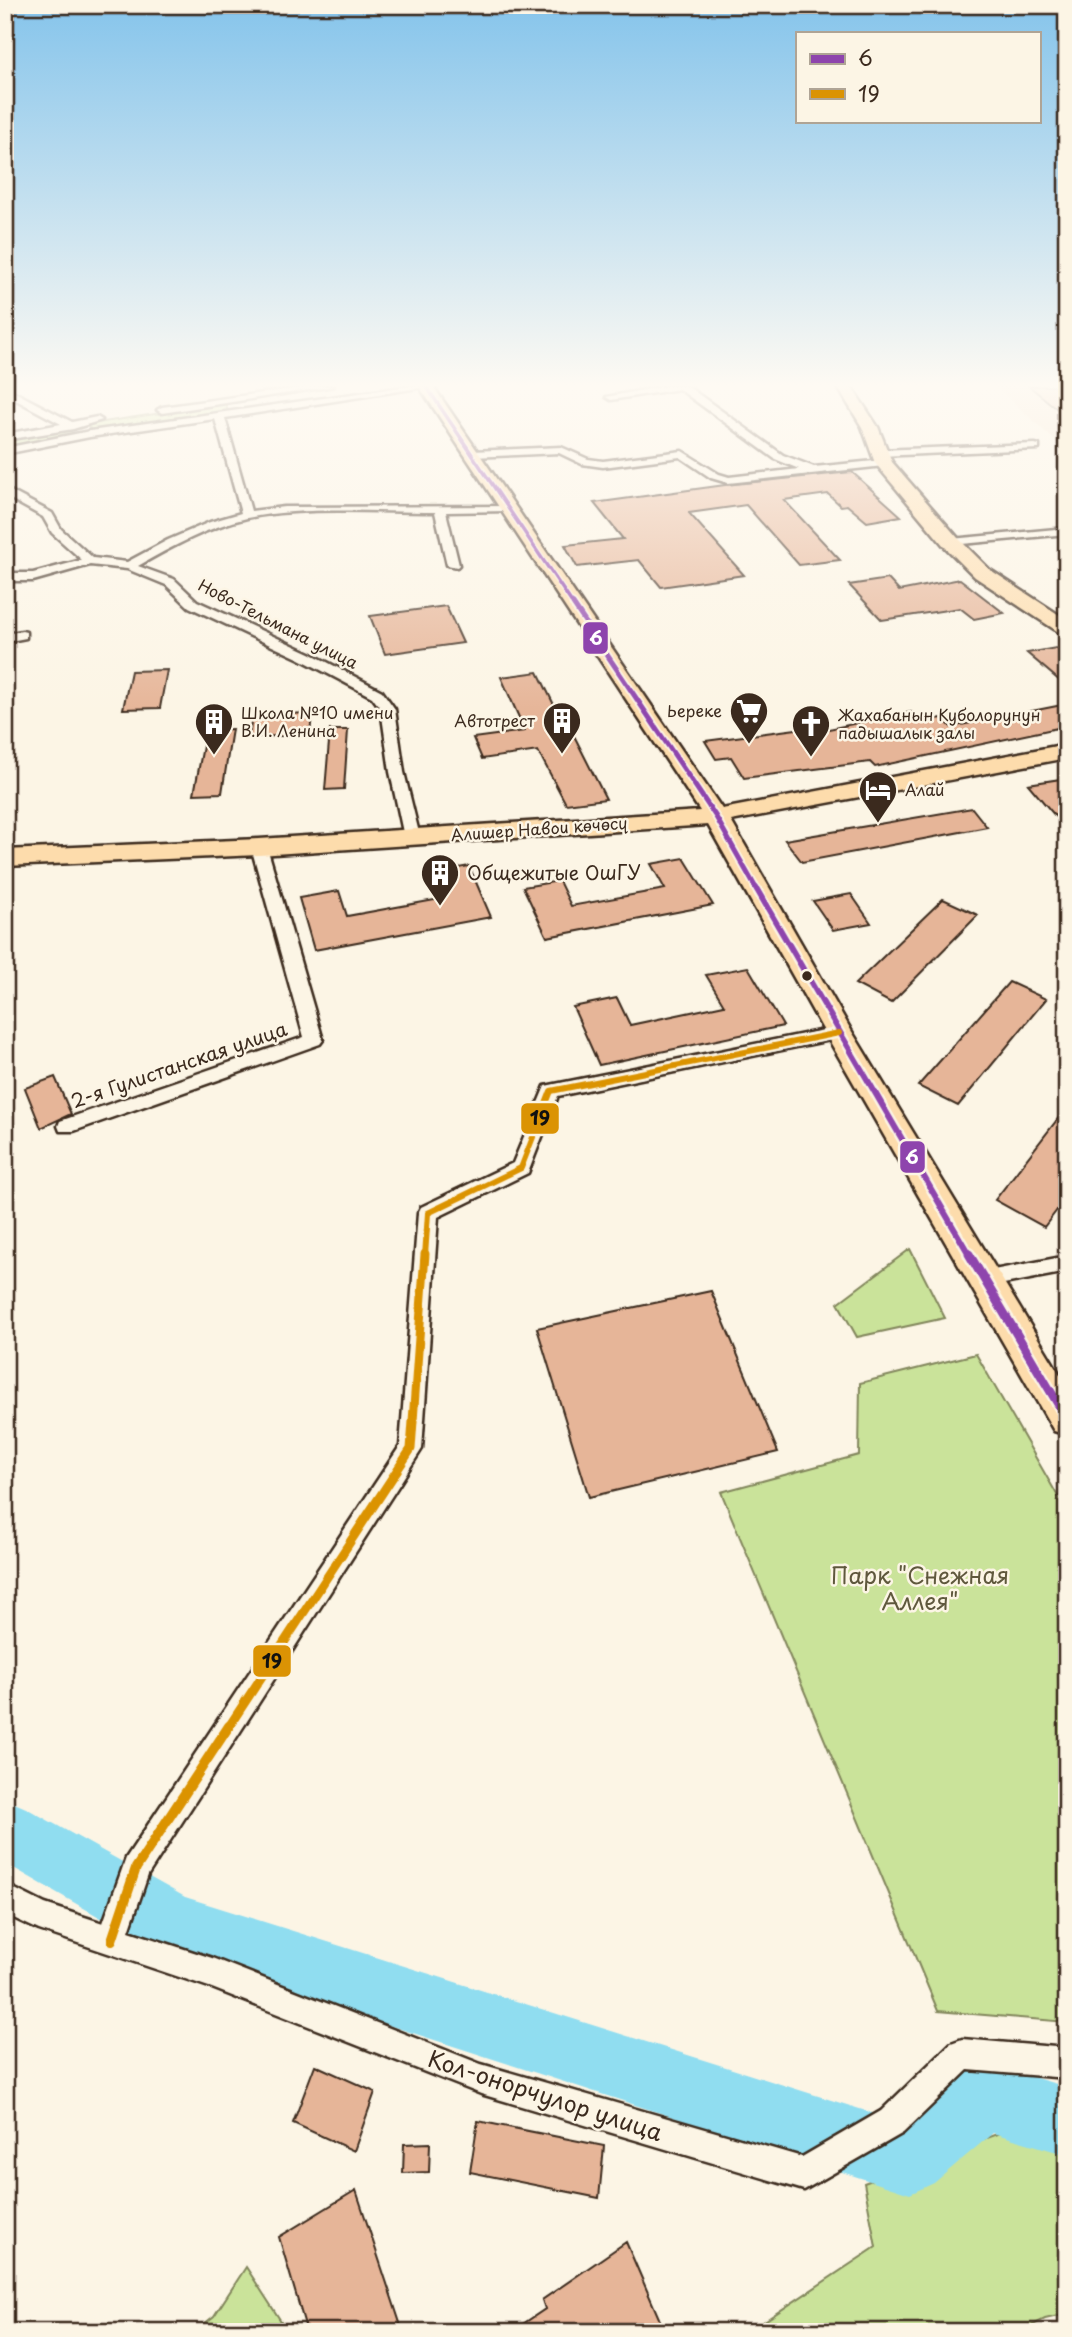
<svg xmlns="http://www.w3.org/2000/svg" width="1072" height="2337" font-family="'Playpen Sans',sans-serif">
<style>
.built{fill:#f5e2ce}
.green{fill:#cae39a;stroke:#82865c;stroke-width:2}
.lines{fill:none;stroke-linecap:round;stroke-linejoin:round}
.river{fill:#90ddf0;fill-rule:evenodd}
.building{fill:#e6b598;stroke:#3b2a1e;stroke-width:2}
.minor-casing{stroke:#3b2a1e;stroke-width:5}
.primary-casing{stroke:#3b2a1e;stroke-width:5}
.minor{fill:#fcf5e5;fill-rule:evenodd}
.primary{fill:#fddcac;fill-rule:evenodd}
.bus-1-far3-casing{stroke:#fcf5e5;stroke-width:6}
.bus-1-far2-casing{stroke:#fcf5e5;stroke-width:9}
.bus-1-far1-casing{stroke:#fcf5e5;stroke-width:11}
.bus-1-casing{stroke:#fcf5e5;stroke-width:14}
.bus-2-far2-casing{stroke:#fcf5e5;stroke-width:11}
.bus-2-far1-casing{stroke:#fcf5e5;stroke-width:14}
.bus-2-casing{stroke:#fcf5e5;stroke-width:16}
.bus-1-far3{stroke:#8e44ad;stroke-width:3.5}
.bus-1-far2{stroke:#8e44ad;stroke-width:5}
.bus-1-far1{stroke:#8e44ad;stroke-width:6}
.bus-1{stroke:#8e44ad;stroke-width:9}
.bus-2-far2{stroke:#db9304;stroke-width:6}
.bus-2-far1{stroke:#db9304;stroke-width:9}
.bus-2{stroke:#db9304;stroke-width:10}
.bus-dot{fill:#3b2a1e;stroke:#fcf5e5;stroke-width:2.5}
.labels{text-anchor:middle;stroke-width:5;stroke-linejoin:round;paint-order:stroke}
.far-street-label{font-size:16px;fill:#3b2a1e;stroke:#fcf5e5}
.far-poi-label{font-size:16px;fill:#3b2a1e;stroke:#fcf5e5;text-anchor:start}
.poi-label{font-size:19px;fill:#3b2a1e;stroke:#fcf5e5;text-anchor:start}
.street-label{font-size:19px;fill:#3b2a1e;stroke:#fcf5e5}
.near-park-label{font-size:23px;fill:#5f583d;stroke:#fcf5e5}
.near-street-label{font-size:23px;fill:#3b2a1e;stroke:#fcf5e5}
.line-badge{stroke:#fcf5e5;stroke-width:2.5}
.badge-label{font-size:19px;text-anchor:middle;font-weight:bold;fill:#fff}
.pale-badge-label{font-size:19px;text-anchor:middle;font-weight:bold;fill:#111}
</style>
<rect width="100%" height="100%" fill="#fcf5e5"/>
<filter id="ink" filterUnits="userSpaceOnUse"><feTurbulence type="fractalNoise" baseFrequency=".0143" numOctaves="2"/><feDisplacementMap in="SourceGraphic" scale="14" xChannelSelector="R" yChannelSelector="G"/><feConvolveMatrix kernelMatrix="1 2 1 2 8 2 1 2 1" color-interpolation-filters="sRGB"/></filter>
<g filter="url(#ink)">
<path class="built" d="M996 386H1067V452Z"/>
<path class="green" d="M225 403 229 412 96 432 84 425Z
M67 427 74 435 5 449V439Z
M910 1249 945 1318 857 1337 838 1303Z
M976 1354 1067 1512V2022L938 2011 721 1492 859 1455 860 1383Z
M1005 2131 1067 2148V2314L1045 2319 1019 2332H748L876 2247 864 2183Z
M246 2267 288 2332H194L214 2316Z"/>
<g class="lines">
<path class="river" d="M5 1799 26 1808 185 1897 901 2122 960 2073 984 2063 1067 2087V2155L993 2133 934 2183 910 2194 172 1955 150 1946 5 1863Z"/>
</g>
<path class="building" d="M1029 386H1067V417Z
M852 472 901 516 867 522 847 505 841 506 828 494 784 500 840 560 799 565 746 505 689 513 744 575 661 587 639 560 577 567 565 545 623 539 594 503 725 485Z
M888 579 899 591 960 579 1004 613 974 619 960 608 882 620 849 585Z
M446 606 463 643 385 654 370 616Z
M1056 648 1067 656V687L1027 653Z
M167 670 160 708 123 709 131 671Z
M538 672 557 711 561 710 606 799 566 804 538 751 482 759 473 738 525 731 501 677Z
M1067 704V726L875 767 870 762 744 778 731 757 716 759 705 741 804 728 827 726 829 729 911 712 921 722 942 718 951 727Z
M312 713 310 735 249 737 252 715Z
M232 729 222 793 194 794 206 730Z
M330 730H348L344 789 325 790Z
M1067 778V830L1028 784Z
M972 808 987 827 802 862 785 840Z
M684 858 713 905 547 937 523 887 559 881 571 906 665 889 651 864Z
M469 866 491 917 314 950 299 898 339 891 347 916 440 899 430 873Z
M851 894 871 923 833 930 813 901Z
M943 899 978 915 891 1003 855 984Z
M748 967 783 1026 599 1065 573 1007 617 998 630 1025 724 1005 706 975Z
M1009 982 1046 999 958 1106 918 1086Z
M55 1077 71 1114 41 1128 25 1088Z
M1067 1107V1197L1044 1227 995 1200Z
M711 1291 778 1452 589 1497 537 1328Z
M315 2065 375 2092 354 2151 293 2123Z
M478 2121 604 2146 599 2198 470 2172Z
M430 2143 429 2172 403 2173 404 2144Z
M356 2190 403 2332H307L279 2237Z
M626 2242 665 2332H511L545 2309 542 2300Z"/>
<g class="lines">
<g class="minor-casing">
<path id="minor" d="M312 386H334L162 413 157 410 162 407Z
M409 386H431L225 418 251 511 284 507 514 506 515 508 510 511 446 512 459 565 457 567 447 565 435 512C377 512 304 506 247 518 208 527 173 546 138 566L174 579 197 601 310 653 382 691 395 709 404 772 420 837 412 842 404 837 390 772 381 709 372 697 300 659 189 607 166 585 127 569 90 565 33 581H5V573H33L82 560 52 533 43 517 5 496V488L52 513 61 529 93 558 127 562 168 540 210 522 241 513 215 419 90 437 5 454V448L90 431Z
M665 386H687L783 455 814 467 884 460 889 463 884 466 728 483 711 478 680 457 603 467 582 464 559 453 472 457 467 454 472 451 561 447 588 459 603 461 682 451 719 474 729 477 799 469 775 459 679 389 611 400 606 397Z
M5 387 72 422 97 417 102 420 73 429 5 440V434L61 424 5 394Z
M1035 444 1039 445V449L879 456 874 453 879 450Z
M1067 528V534L951 545 945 542 951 539Z
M22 631 26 632V638L5 642V634Z
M259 842 267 847 323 1040 320 1044 74 1131H60L58 1126 60 1121 304 1037 251 847Z
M839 1027 845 1029 848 1033 845 1037 558 1096 528 1173 438 1217 422 1449 148 1875 129 1931 212 1958 481 2064 802 2157 881 2111 951 2043 962 2039 1067 2048V2078L968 2070 903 2133 804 2190 481 2094 212 1988 39 1930 5 1914V1884L45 1904 103 1923 126 1858 400 1446 418 1213 421 1207 513 1163 545 1086Z
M1067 1256V1272L983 1288 976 1286 973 1280 976 1274 983 1272Z"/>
</g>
<g class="primary-casing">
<path id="primary" d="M419 386H433L722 809 1067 744V758L731 821 851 1030 1067 1386V1435L1054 1431 825 1033 708 825 259 855 5 866V850L259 839 700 811Z
M837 386H851L878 427 892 462 958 538 989 569 1067 620V635L1060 633 975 577 944 546 875 463 862 427Z"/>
</g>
<use href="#minor" class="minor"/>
<use href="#primary" class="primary"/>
<g class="bus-1-far3-casing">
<path id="bus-1-far3" d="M426 386 574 606"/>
</g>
<g class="bus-1-far2-casing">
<path id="bus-1-far2" d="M573 604 716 817 757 890"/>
</g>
<g class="bus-1-far1-casing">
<path id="bus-1-far1" d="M756 888 970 1256"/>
</g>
<g class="bus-1-casing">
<path id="bus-1" d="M969 1254 1067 1419"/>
</g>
<g class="bus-2-far2-casing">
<path id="bus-2-far2" d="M425 1256 428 1213 521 1168 551 1091 839 1033"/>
</g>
<g class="bus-2-far1-casing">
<path id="bus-2-far1" d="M228 1728 411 1449 425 1254"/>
</g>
<g class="bus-2-casing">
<path id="bus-2" d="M112 1940 136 1868 229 1726"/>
</g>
<use href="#bus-1-far3" class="bus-1-far3"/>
<use href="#bus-1-far2" class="bus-1-far2"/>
<use href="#bus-1-far1" class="bus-1-far1"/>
<use href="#bus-1" class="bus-1"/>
<use href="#bus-2-far2" class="bus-2-far2"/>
<use href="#bus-2-far1" class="bus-2-far1"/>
<use href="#bus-2" class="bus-2"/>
</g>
</g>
<linearGradient id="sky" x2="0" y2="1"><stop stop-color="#85c4eb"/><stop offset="0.54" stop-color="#fefaf3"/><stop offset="1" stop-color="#fefaf3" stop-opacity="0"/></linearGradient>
<rect width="1072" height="713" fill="url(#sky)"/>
<defs>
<g id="supermarket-pin" transform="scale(2.0125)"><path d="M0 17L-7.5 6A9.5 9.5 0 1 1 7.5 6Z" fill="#3b2a1e" stroke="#fcf5e5"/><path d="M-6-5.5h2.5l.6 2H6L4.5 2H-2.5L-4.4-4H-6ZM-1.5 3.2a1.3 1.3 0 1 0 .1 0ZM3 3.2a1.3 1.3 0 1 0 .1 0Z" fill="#fff"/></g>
<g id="building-pin" transform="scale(2.0125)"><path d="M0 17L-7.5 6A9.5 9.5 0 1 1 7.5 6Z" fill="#3b2a1e" stroke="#fcf5e5"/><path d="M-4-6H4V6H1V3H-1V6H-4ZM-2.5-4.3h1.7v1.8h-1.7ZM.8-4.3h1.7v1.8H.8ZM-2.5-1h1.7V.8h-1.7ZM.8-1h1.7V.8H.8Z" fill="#fff"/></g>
<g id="church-pin" transform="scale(2.0125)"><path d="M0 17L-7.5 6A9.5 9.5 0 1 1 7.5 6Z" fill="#3b2a1e" stroke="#fcf5e5"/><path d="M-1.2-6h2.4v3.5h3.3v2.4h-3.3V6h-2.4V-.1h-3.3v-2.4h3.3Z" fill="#fff"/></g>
<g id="hotel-pin" transform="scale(2.0125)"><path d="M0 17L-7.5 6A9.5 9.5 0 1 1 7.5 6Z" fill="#3b2a1e" stroke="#fcf5e5"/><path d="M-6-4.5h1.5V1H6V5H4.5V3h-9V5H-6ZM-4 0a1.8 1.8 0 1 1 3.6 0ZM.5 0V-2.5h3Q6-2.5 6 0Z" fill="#fff"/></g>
</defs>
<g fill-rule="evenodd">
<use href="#supermarket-pin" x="749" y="711"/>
<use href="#building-pin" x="562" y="721"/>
<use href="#building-pin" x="214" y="722"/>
<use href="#church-pin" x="811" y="724"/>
<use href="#hotel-pin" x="878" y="790"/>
<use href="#building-pin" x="440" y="873"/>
</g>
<circle class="bus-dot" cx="807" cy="976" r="6"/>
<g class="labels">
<g class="far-street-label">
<text transform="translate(278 624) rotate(27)" y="6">Ново-Тельмана улица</text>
<text transform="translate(539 829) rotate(-4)" y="6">Алишер Навои көчөсү</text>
</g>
<g class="far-poi-label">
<text x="722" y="717" text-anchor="end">Ьереке</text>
<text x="241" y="719">Школа №10 имени<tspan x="241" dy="18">В.И. Ленина</tspan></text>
<text x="838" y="721">Жахабанын Куболорунун<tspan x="838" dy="18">падышалык залы</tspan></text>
<text x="535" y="727" text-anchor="end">Автотрест</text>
<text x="905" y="796">Алай</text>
</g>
<g class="poi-label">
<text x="467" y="880">Общежитые ОшГУ</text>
</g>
<g class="street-label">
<text transform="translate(179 1065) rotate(-19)" y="7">2-я Гулистанская улица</text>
</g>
<g class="near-park-label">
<text x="920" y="1584">Парк "Снежная<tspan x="920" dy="26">Аллея"</tspan></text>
</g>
<g class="near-street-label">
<text transform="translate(545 2096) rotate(18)" y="8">Кол-онорчулор улица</text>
</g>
</g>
<g class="line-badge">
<rect x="582" y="621" width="27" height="34" rx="7" fill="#8e44ad"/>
<rect x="520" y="1102" width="40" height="33" rx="7" fill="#db9304"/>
<rect x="899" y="1140" width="27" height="34" rx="7" fill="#8e44ad"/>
<rect x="252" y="1644" width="40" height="34" rx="7" fill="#db9304"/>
</g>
<g class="badge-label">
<text x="596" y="645">6</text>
<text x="912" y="1164">6</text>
</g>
<g class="pale-badge-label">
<text x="540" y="1125">19</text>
<text x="272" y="1668">19</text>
</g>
<rect width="1072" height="2337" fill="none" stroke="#fcf5e5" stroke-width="28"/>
<rect x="14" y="14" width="1044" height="2309" fill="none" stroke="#3b2a1e" stroke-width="2.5" filter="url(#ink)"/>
<rect x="796" y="32" width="245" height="91" fill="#fcf5e5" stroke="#afa495" stroke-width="2"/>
<rect x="810" y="54" width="35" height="10" fill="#8e44ad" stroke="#afa495" stroke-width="2"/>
<text x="858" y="66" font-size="21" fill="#3b2a1e">6</text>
<rect x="810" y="89" width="35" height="10" fill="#db9304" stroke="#afa495" stroke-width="2"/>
<text x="858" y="102" font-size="21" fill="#3b2a1e">19</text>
</svg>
